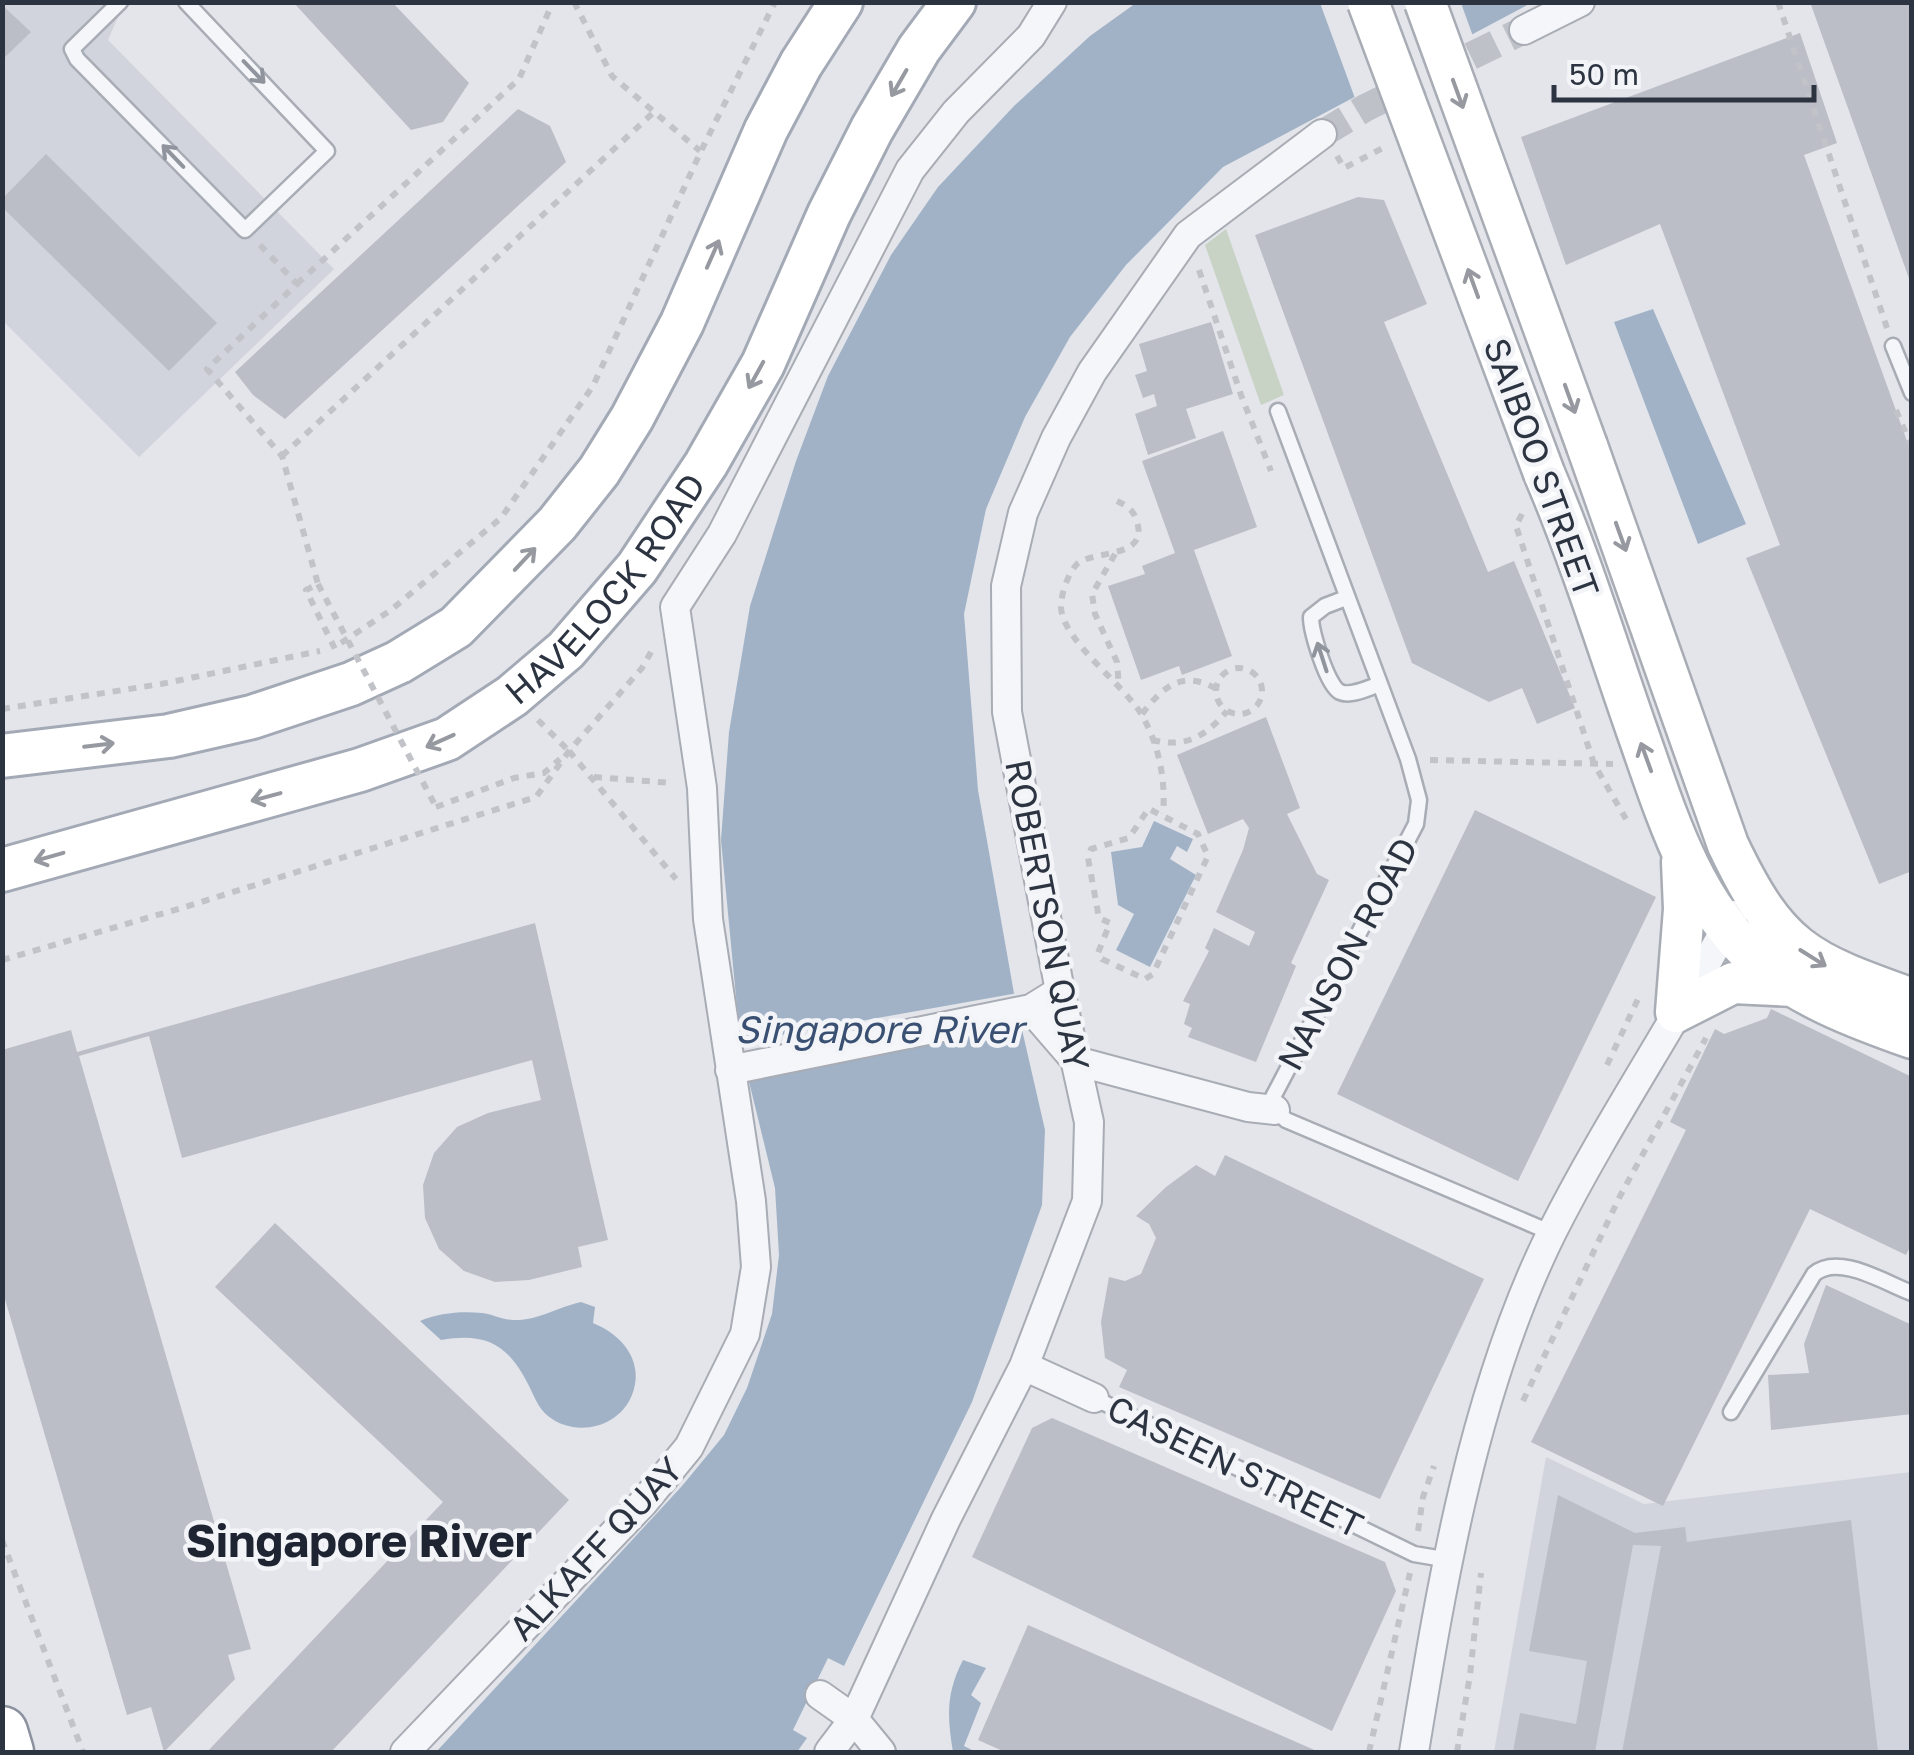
<svg xmlns="http://www.w3.org/2000/svg" width="1914" height="1755" font-family="'Golos Text',sans-serif">
<style>
.built{fill:#d1d4dc}
.green{fill:#c8d3c5}
.water{fill:#a1b2c7}
.pier{fill:#e3e5ea}
.building{fill:#bbbec6}
.lines{fill:none;stroke-linecap:round;stroke-linejoin:round}
.street-tunnel{stroke:#bec1c8;stroke-width:28;stroke-dasharray:28 14;stroke-linecap:butt}
.lane-casing{stroke:#a8acb4;stroke-width:19}
.street-casing{stroke:#a8acb4;stroke-width:32}
.secondary-casing{stroke:#a8acb4;stroke-width:45}
.primary-casing{stroke:#a3a9b5;stroke-width:48}
.highway-casing{stroke:#8c929f;stroke-width:55}
.path{stroke:#c1c3c9;stroke-width:6;stroke-dasharray:8 8;stroke-linecap:butt}
.lane{stroke:#f5f6f9;stroke-width:14}
.street{stroke:#f5f6f9;stroke-width:28}
.secondary{stroke:#fff;stroke-width:40}
.primary{stroke:#fff;stroke-width:42}
.highway{stroke:#fff;stroke-width:50}
.secondary-bridge-casing{stroke:#a8acb4;stroke-width:45;stroke-linecap:butt}
.path-bridge{stroke:#c1c3c9;stroke-width:6;stroke-dasharray:8 8;stroke-linecap:butt}
.secondary-bridge{stroke:#fff;stroke-width:40}
.oneway{stroke:#90949d}
.oneway2{stroke:#9699a0}
.labels{text-anchor:middle;stroke-width:9;stroke-linejoin:round;paint-order:stroke}
.street-label{font-size:35px;fill:#2c3341;stroke:#f3f4f7}
.water-label{font-size:38px;font-style:italic;fill:#395072;stroke:#f3f4f7}
.district-label{font-size:45px;font-weight:bold;fill:#1e2432;stroke:#f3f4f7}
</style>
<rect width="100%" height="100%" fill="#e3e5ea"/>
<path class="built" d="M2 3H124L108 40 334 269 139 457 3 321Z
M1546 1457 1644 1504 1911 1472V1752H1494Z"/>
<path class="green" d="M1226 229 1284 395 1261 405 1205 245Z"/>
<path class="water" d="M1136 3H1531L1223 167 1126 265 1070 337 1025 417 986 509 964 614 978 790 1015 999 1045 1130 1042 1205 972 1402 844 1666 828 1658 793 1730 807 1738 797 1752H436L682 1486 724 1435 747 1388 772 1314 779 1255 775 1188 741 1049 721 840 729 732 750 606 796 461 828 376 891 255 938 187 1014 106 1090 36Z
M1653 309 1746 524 1698 544 1614 322Z
M1154 821 1193 839 1187 852 1177 846 1170 859 1196 875 1150 967 1116 950 1134 914 1118 905 1111 852 1142 847Z
M581 1302 595 1307 593 1323C622 1335 645 1361 632 1395 619 1428 575 1438 548 1416 537 1407 534 1395 528 1384 508 1344 485 1332 441 1340L420 1321C439 1313 461 1311 482 1313 492 1314 503 1320 513 1320 538 1321 558 1307 581 1302Z
M963 1660 986 1668 971 1695 981 1703 964 1746 976 1752H953C947 1716 946 1693 963 1660Z"/>
<path class="pier" d="M1320 3H1461L1474 39 1356 101Z
M1018 993 1025 1023 742 1073 737 1043Z"/>
<path class="building" d="M293 2H392L469 83 443 122 411 130Z
M1810 2H1912V284H1911Z
M2 5 31 32 2 60Z
M1800 33 1837 143 1804 155 1912 455V871L1879 884 1746 558 1780 545 1660 224 1566 265 1521 137Z
M518 109 550 126 566 162 285 419 253 395 235 372Z
M46 154 217 323 169 371 2 207V199Z
M1358 197 1384 200 1427 304 1384 322 1488 572 1514 561 1575 708 1537 724 1522 688 1489 702 1412 663 1255 235Z
M1211 322 1233 394 1186 409 1196 438 1148 455 1135 414 1157 406 1154 394 1143 398 1135 375 1147 371 1139 344Z
M1223 431 1257 527 1194 550 1232 656 1182 675 1179 666 1141 680 1108 586 1145 574 1142 566 1175 553 1142 461Z
M1266 717 1300 808 1287 814 1317 874 1329 880 1291 963 1296 966 1256 1062 1188 1037 1192 1028 1184 1024 1190 1004 1183 1001 1209 951 1205 948 1214 928 1249 946 1255 932 1216 912 1243 850 1249 828 1243 819 1208 834 1177 755Z
M1475 810 1656 897 1518 1181 1337 1094Z
M535 923 608 1240 578 1247 582 1267 529 1280 495 1282 464 1271 439 1249 425 1218 423 1185 434 1153 457 1127 488 1113 541 1100 532 1060 182 1158 149 1036 79 1056 251 1649 228 1655 235 1679 164 1752 151 1707 127 1715 2 1289V1050L71 1030 77 1052Z
M1771 1009 1912 1077V1243L1906 1255 1810 1209 1663 1506 1531 1442 1686 1130 1670 1122 1715 1029 1724 1034 1767 1018Z
M1225 1155 1484 1279 1380 1499 1119 1387 1127 1370 1105 1358 1101 1322 1109 1277 1125 1281 1141 1274 1156 1238 1149 1224 1136 1216 1166 1187 1196 1165 1215 1176Z
M275 1223 569 1500 331 1752H207L443 1502 215 1287Z
M1826 1285 1912 1325V1414L1771 1430 1768 1375 1809 1373 1804 1344Z
M1052 1418 1385 1562 1396 1591 1332 1731 972 1557 1032 1428Z
M1558 1495 1635 1533 1685 1527 1687 1542 1851 1520 1878 1752H1622L1661 1546 1633 1545 1595 1752H1513L1520 1713 1576 1724 1587 1661 1529 1651Z
M1028 1625 1319 1752H1005L978 1740Z"/>
<g class="lines">
<path class="street-tunnel" d="M1322 134 1365 108 1524 30"/>
<g class="lane-casing">
<path id="lane" d="M120 2 72 49 77 59 245 230 327 151 186 2
M1893 346 1912 393
M1278 411 1408 759 1419 800 1416 824 1273 1097 1275 1110 1286 1120 1552 1233
M1346 598 1325 606 1311 617C1311 631 1327 686 1340 692 1351 697 1368 688 1380 684
M1094 1398 1414 1554 1449 1560
M1731 1412 1814 1274C1839 1253 1885 1283 1912 1293"/>
</g>
<g class="street-casing">
<path id="street" d="M1524 30 1580 2
M1031 1009 1076 1061 1248 1107 1275 1110
M730 1070 1031 1009 1060 991
M1024 1366 1094 1398
M820 1695 854 1719 881 1752
M405 1752 643 1503 689 1447 745 1334 756 1267 751 1201 708 919 702 788 675 607 722 534 910 170 956 112 1031 36 1052 2
M829 1752 854 1719 946 1519 1024 1366 1087 1201 1089 1122 1060 991 1007 712 1006 586 1023 513 1056 438 1092 372 1188 235 1322 134
M1414 1752C1442 1581 1474 1389 1552 1232 1607 1123 1676 1022 1733 915"/>
</g>
<g class="secondary-casing">
<path id="secondary" d="M1587 446 1728 845C1778 950 1805 961 1912 999
M1544 473C1580 557 1607 645 1637 731 1665 810 1691 901 1756 959 1799 997 1858 1019 1912 1038
M1676 1012 1684 909 1682 862
M1676 1012 1733 983 1793 986"/>
</g>
<g class="primary-casing">
<g id="primary">
<path d="M2 756 169 736 252 717 351 684 399 662 456 627 557 524 599 471 632 418 682 323 766 130 801 64 841 2"/>
<path id="s1" d="M2 870 360 770 447 739 512 696 566 650 637 568 706 464 763 364 829 214 872 129 919 49 954 2"/>
</g>
</g>
<g class="highway-casing">
<path id="highway" d="M2 1732 8 1752"/>
</g>
<path class="path" d="M574 2 612 76 700 151
M1778 2 1887 328
M1337 156 1344 168 1383 148
M260 245 297 284 207 369 282 456 318 584 306 590 336 651
M1199 270 1241 395 1271 471
M297 284 519 79 553 2
M1896 410 1912 448
M282 456 654 112
M1117 501C1127 506 1134 510 1137 522 1149 559 1092 550 1077 564 1068 573 1061 594 1061 607 1062 641 1127 687 1143 717 1159 746 1166 781 1163 814
M1522 514 1516 526 1594 764 1626 819
M1115 554 1092 594 1095 614 1117 662 1119 688
M341 643 391 610 501 518 593 386 701 151 775 2
M1216 691a23 23 0 1 1 46 0a23 23 0 1 1-46 0Z
M2 709 161 684 320 651
M1142 714C1163 687 1181 670 1215 688
M538 720 569 751
M1152 740C1186 748 1205 737 1227 711
M569 751 676 879
M1430 760 1613 764
M594 777 671 783
M436 807 514 778 544 773 560 759
M1151 810 1198 834 1208 856 1153 974 1145 979 1102 959 1098 953 1110 923 1099 918 1088 858 1091 849 1129 838 1147 811Z
M2 960 185 907 536 797 569 751 642 668 651 652
M1607 1065 1638 999
M1523 1401 1619 1198 1706 1038
M1418 1531 1423 1497 1434 1466
M2 1540 83 1752
M1369 1752 1410 1573
M1457 1752 1470 1675 1481 1573"/>
<use href="#lane" class="lane"/>
<use href="#street" class="street"/>
<use href="#secondary" class="secondary"/>
<use href="#primary" class="primary"/>
<use href="#highway" class="highway"/>
<g class="secondary-bridge-casing">
<path id="secondary-bridge" d="M1368 2 1544 473
M1425 2 1587 446"/>
</g>
<path class="path-bridge" d="M318 584 436 807"/>
<use href="#secondary-bridge" class="secondary-bridge"/>
</g>
<defs><path id="oneway-shaft" d="M-6 0H5M1.5-3L5.5 0L1.5 3" fill="none" stroke-width="1.6" stroke-linecap="round" stroke-linejoin="round" transform="scale(2.5)"/></defs>
<g class="oneway">
<use href="#oneway-shaft" transform="translate(254 72) rotate(46)"/>
<use href="#oneway-shaft" transform="translate(173 156) rotate(-134)"/>
<use href="#oneway-shaft" transform="translate(1322 657) rotate(-108)"/>
</g>
<g class="oneway2">
<use href="#oneway-shaft" transform="translate(899 83) rotate(120)"/>
<use href="#oneway-shaft" transform="translate(1458 94) rotate(70)"/>
<use href="#oneway-shaft" transform="translate(713 254) rotate(-66)"/>
<use href="#oneway-shaft" transform="translate(1473 283) rotate(-110)"/>
<use href="#oneway-shaft" transform="translate(756 375) rotate(119)"/>
<use href="#oneway-shaft" transform="translate(1570 399) rotate(70)"/>
<use href="#oneway-shaft" transform="translate(1621 537) rotate(70)"/>
<use href="#oneway-shaft" transform="translate(525 559) rotate(-47)"/>
<use href="#oneway-shaft" transform="translate(440 741) rotate(156)"/>
<use href="#oneway-shaft" transform="translate(99 745) rotate(-7)"/>
<use href="#oneway-shaft" transform="translate(1646 757) rotate(-110)"/>
<use href="#oneway-shaft" transform="translate(266 797) rotate(165)"/>
<use href="#oneway-shaft" transform="translate(49 857) rotate(164)"/>
<use href="#oneway-shaft" transform="translate(1813 958) rotate(32)"/>
</g>
<g class="labels">
<g class="street-label">
<text transform="translate(1541 468) rotate(70)" y="12">SAIBOO STREET</text>
<text dy="12" stroke="none"><textPath href="#s1" startOffset="685">HAVELOCK ROAD</textPath></text>
<text transform="translate(1047 915) rotate(79)" y="12">ROBERTSON QUAY</text>
<text transform="translate(1348 954) rotate(-62)" y="12">NANSON ROAD</text>
<text transform="translate(1235 1467) rotate(26)" y="12">CASEEN STREET</text>
<text transform="translate(596 1549) rotate(-47)" y="12">ALKAFF QUAY</text>
</g>
<g class="water-label">
<text x="879" y="1043">Singapore River</text>
</g>
<g class="district-label">
<text x="359" y="1557">Singapore River</text>
</g>
</g>
<rect width="1914" height="1755" fill="none" stroke="#2c3341" stroke-width="10"/>
<path d="M1554 85v15h260v-15" fill="none" stroke="#2c3341" stroke-width="5"/>
<text x="1569" y="85" font-size="30" fill="#2c3341" stroke="#f3f4f7" stroke-width="8" paint-order="stroke">50 m</text>
</svg>
